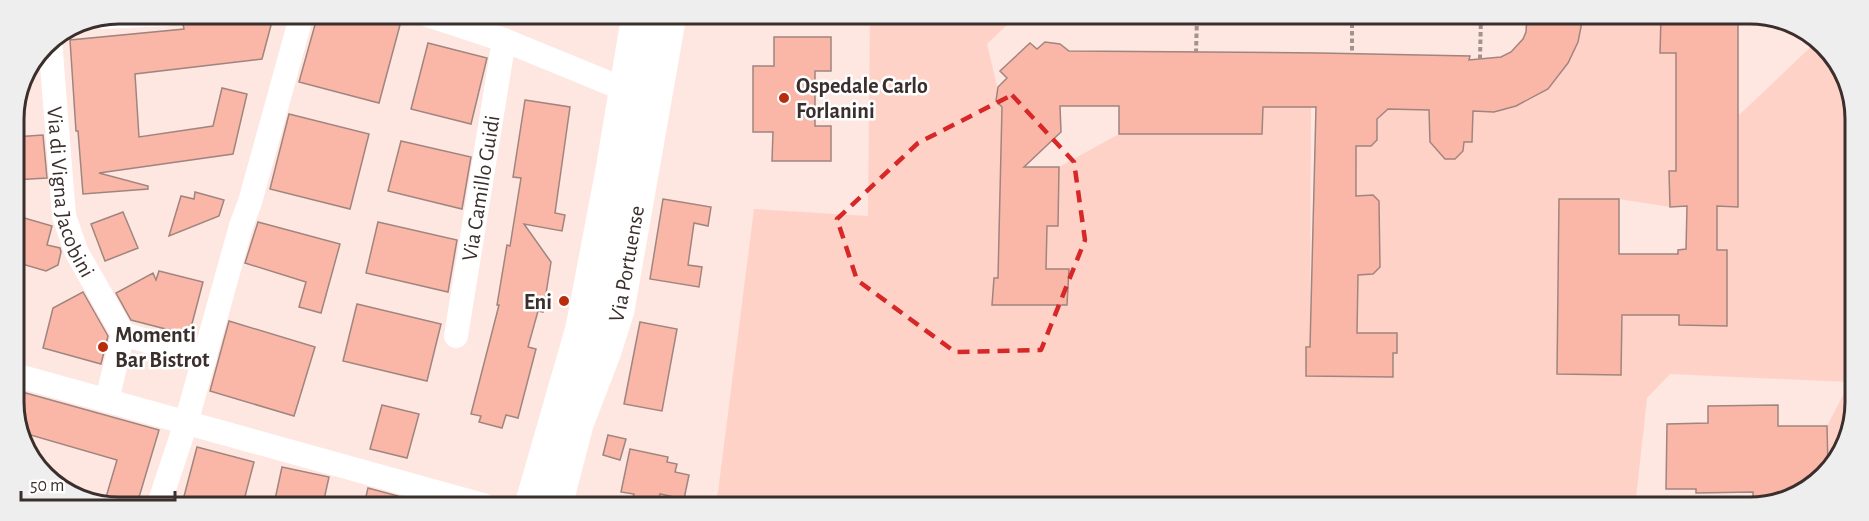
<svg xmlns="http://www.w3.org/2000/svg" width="1869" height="521" font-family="'Alegreya Sans',sans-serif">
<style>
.green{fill:#ffd2c7}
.building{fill:#fab7a7;stroke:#a0857f;stroke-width:1.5}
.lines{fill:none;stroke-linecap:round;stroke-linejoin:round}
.path{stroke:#a3918e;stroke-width:4;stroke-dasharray:4.5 3;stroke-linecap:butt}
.street{stroke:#fff;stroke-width:24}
.secondary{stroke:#fff;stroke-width:33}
.marked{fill:none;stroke:#d62828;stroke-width:4.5;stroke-dasharray:12 8;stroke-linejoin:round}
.poi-dot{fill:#b82d0c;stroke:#fff;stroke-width:2}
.labels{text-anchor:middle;stroke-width:5;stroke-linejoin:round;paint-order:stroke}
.poi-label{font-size:22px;font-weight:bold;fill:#3a2f2d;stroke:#fff;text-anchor:start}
.street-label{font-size:22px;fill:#3a2f2d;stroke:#fff}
.rim{fill:none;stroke:#3a2f2d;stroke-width:3}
</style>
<rect width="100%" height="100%" fill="#fee6e1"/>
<path class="green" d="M870 15H1017L987 44 1002 107 998 278 994 279 992 305H1067L1068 269H1046L1047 226H1058L1059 167 1119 134H1262L1263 107H1311L1310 347H1306L1307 376 1393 377V353H1397V333H1357L1356 146H1371L1377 140V119L1388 109 1429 110 1430 142H1438V151L1445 159H1455L1463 151 1464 142 1472 141 1473 111C1533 113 1574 80 1582 19L1609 20 1610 17H1661L1660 53H1676V171H1669L1670 207 1619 199H1559L1557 374 1621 375 1623 315H1679V325H1727V250H1717V206L1738 207V116L1817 41 1829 49 1854 98 1852 429 1828 469 1827 426 1850 382 1670 374 1647 398 1635 507 714 505 718 492 754 209 868 216Z"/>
<path class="building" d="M252 14H274L262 59 135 74 139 137 213 126 222 88 247 94 233 154 99 173 148 186V189L83 194 78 131H76L70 40 184 29 183 24 252 17Z
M318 14H381L380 19 400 25 379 103 299 82Z
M1527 16 1583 17 1578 42 1568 63 1548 89 1516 106 1494 112 1473 111 1472 142H1464L1463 151 1455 159H1445L1430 142 1429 110 1388 109 1377 119V140L1371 146H1356V196L1373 195 1379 201 1380 267 1373 274 1358 275 1357 333H1397V353H1393V377L1306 376V347H1310L1316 107H1263L1262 134H1119V106H1060L1061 132 1024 167H1059L1058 226H1047L1046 269H1069L1067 305H992L994 278H998L1002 107 996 101 998 87 1007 78 1000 71 1030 43 1037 49 1045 42 1060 44 1069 51 1319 53 1470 56 1469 60 1501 57 1511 52 1523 39 1526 32Z
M1661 17H1738V207L1717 206V250H1727V326L1679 325V315H1622L1621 375 1557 374 1559 199H1619V254H1678V250L1686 249 1687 206 1670 207 1669 171H1676V53H1660Z
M774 37H831V71H815V126H831V161H772L773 132H753V66H774Z
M428 43 487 58 471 124 411 109Z
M525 100 570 107 555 213 565 215 562 231 524 224 551 262 543 312 538 311 528 347 536 349 518 418 506 415 502 428 479 422 481 416 471 414 499 305H497L507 245 510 246 521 178 513 177Z
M289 114 369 134 350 209 270 189Z
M43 135 47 178 14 180V137Z
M401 141 471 157 462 209 388 191Z
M195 192 224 200 219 216 169 236 181 196 194 199Z
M663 199 711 207 708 226 694 223 688 265 702 267 699 287 650 279Z
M123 212 138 248 105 261 91 224Z
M14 215 52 226 47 245 60 248 61 252 58 265 46 271 15 262Z
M258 222 340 244 321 313 299 307 306 282 245 263Z
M378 222 457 240 448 292 366 273Z
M159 271 203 282 189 335 131 320 116 293 153 273 156 280Z
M83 292 108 336 101 364 43 348 53 308Z
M357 304 441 324 427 381 343 361Z
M229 321 315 347 294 416 210 391Z
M640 322 677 329 662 411 624 404Z
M15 390 159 430 137 504H104L117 460 20 432 16 423Z
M382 405 419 414 407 458 370 449Z
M1778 405V426H1827L1828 469 1819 482 1757 507H1753V492L1696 493V489H1666L1667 424 1708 423V406Z
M608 435 626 439 620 460 603 455Z
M197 447 254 462 243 504H182Z
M630 449 668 457 667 462 677 464 675 472 689 475 684 499 660 494 658 503 633 497 634 494 621 492Z
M282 467 329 477 323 504H274Z
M368 488 398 496 396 505H364Z"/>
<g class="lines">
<path class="path" d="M1352 16V54
M1196 53 1197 16
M1480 59 1481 16"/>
<g class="street">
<path d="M425 14 504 40 626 90"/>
<path d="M102 17 169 14"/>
<path id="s1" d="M50 40 64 216 76 251 123 334"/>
<path d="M123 334 205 358"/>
<path id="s2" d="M456 336 504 40"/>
<path d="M15 375 483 505"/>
<path d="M107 400 123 334"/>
<path d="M159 504 186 423 241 226 250 202 302 14"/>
</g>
<g class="secondary">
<path d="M531 505 582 328 612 170 636 27V15"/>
<path id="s3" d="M556 505 577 424 605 351 618 310 670 15"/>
</g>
</g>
<path class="marked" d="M1012 95 1074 162 1085 240 1041 350 955 352 857 280 837 219 918 143Z"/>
<g class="poi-dot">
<circle cx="784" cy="98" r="6"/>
<circle cx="564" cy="301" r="6"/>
<circle cx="103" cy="347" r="6"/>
</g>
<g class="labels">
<g class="poi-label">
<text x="796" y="93">Ospedale Carlo<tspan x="796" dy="25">Forlanini</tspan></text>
<text x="552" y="309" text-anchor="end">Eni</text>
<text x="115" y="342">Momenti<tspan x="115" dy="25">Bar Bistrot</tspan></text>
</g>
<g class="street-label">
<text dy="8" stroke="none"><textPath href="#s2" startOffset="150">Via Camillo Guidi</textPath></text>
<text dy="8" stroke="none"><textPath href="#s1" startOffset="154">Via di Vigna Jacobini</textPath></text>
<text dy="8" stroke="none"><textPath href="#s3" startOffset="252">Via Portuense</textPath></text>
</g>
</g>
<path d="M0 0H1869V521H0ZM119 24H1750A95 95 0 0 1 1845 119V402A95 95 0 0 1 1750 497H119A95 95 0 0 1 24 402V119A95 95 0 0 1 119 24Z" fill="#efeeee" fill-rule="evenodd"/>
<path class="rim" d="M119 24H1750A95 95 0 0 1 1845 119V402A95 95 0 0 1 1750 497H119A95 95 0 0 1 24 402V119A95 95 0 0 1 119 24Z"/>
<path d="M21 491v9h154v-9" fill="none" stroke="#3a2f2d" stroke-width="3"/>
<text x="30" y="491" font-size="18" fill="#3a2f2d" stroke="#ffffff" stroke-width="4.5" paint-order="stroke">50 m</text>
</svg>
